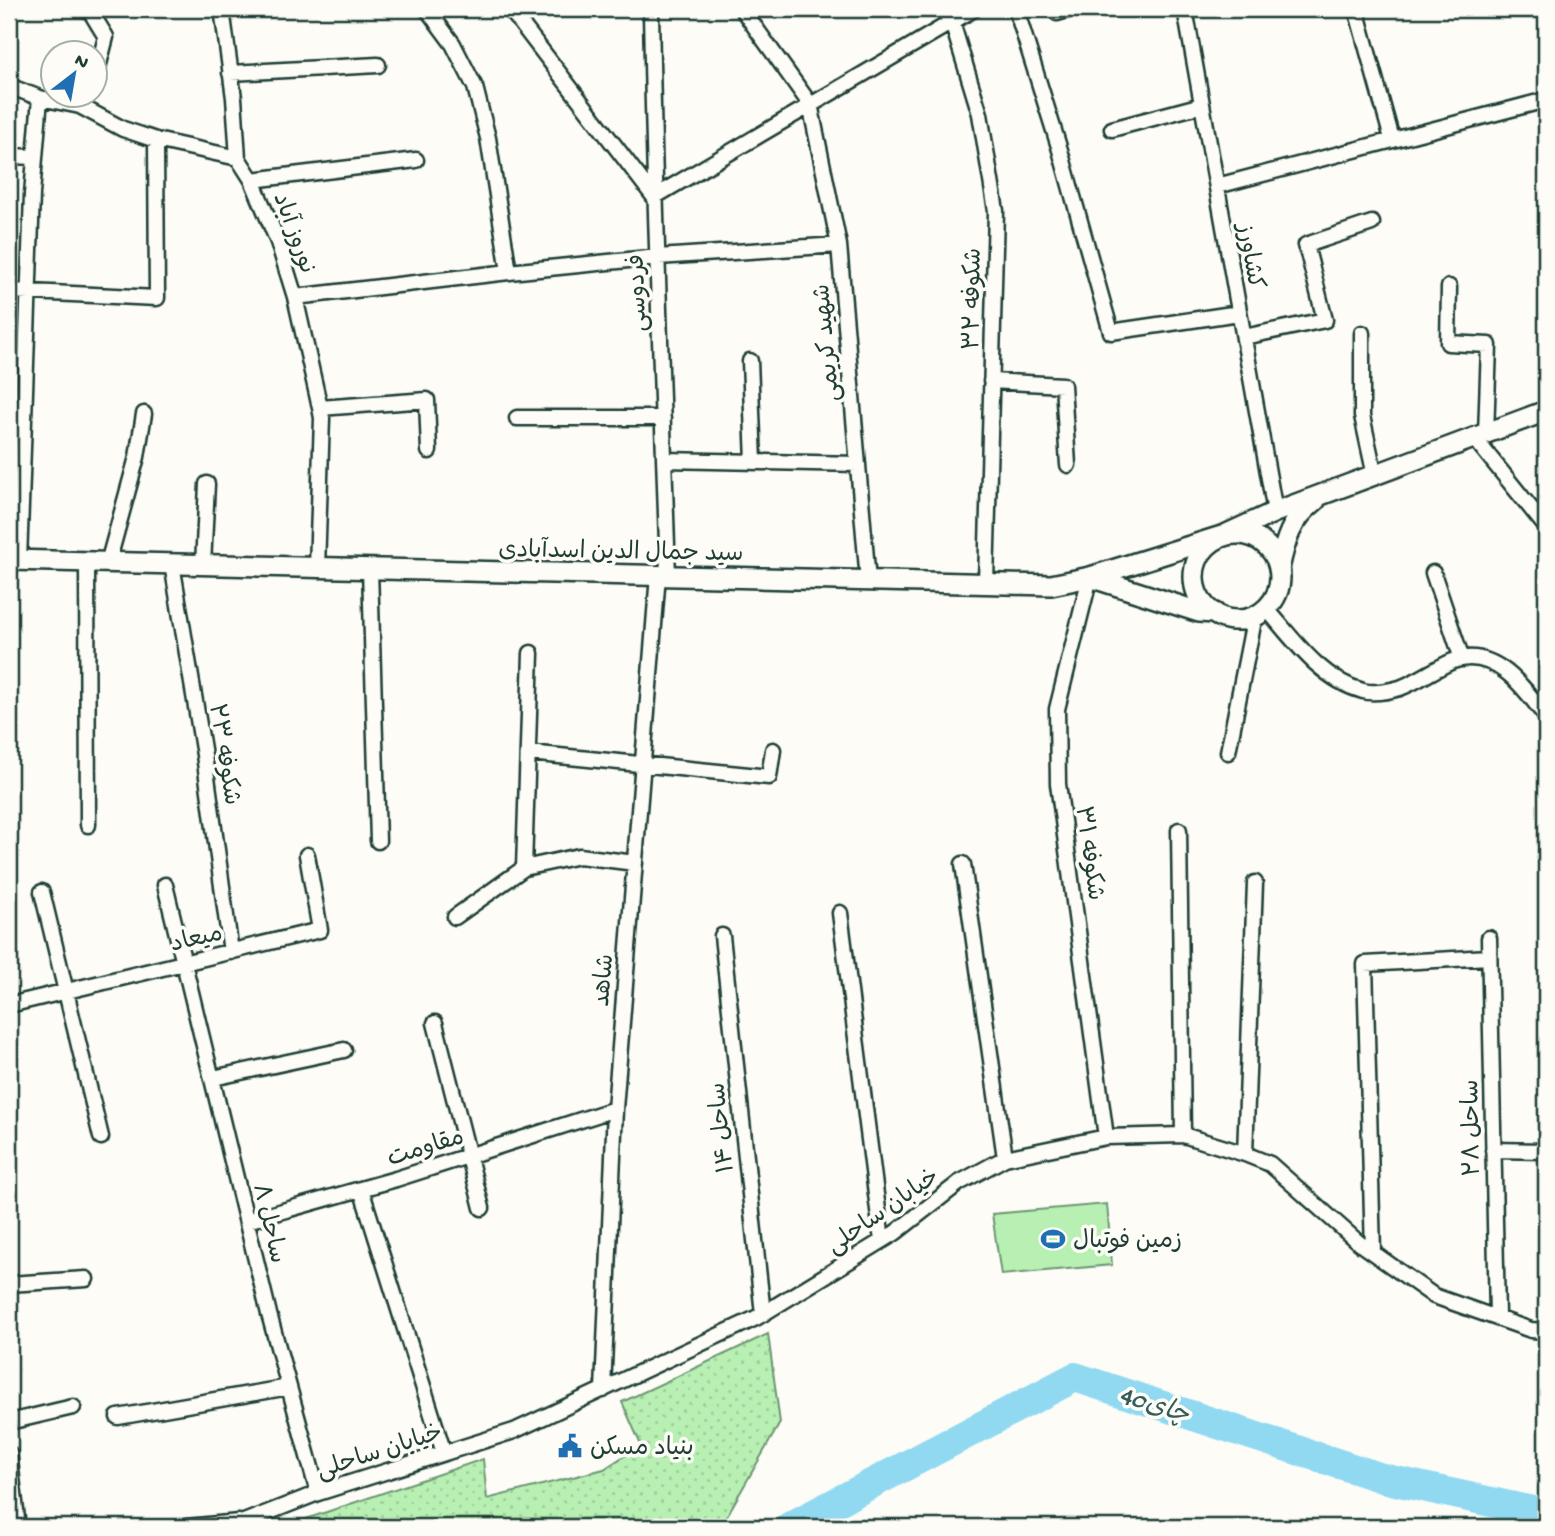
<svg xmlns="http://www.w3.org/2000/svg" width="1555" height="1536" font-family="'Gochi Hand','Playpen Sans Arabic',sans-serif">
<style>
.green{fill:#b8efb2;stroke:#6c9673;stroke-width:2}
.park{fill:url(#park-dots);stroke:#6c9673;stroke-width:2}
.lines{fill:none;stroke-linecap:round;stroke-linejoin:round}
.river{stroke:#90d9f1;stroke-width:30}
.street-casing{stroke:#1f3d34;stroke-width:19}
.secondary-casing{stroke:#1f3d34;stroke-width:24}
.street{stroke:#fdfcf7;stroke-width:14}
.secondary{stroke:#fdfcf7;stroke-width:19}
.labels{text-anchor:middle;stroke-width:7;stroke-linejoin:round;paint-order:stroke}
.street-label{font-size:24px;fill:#1f3d34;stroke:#fdfcf7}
.poi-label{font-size:24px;fill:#1f3d34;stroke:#fdfcf7;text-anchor:start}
.water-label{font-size:26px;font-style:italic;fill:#365c5a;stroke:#fdfcf7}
</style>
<defs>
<pattern id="park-dots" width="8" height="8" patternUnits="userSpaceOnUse" patternTransform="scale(1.75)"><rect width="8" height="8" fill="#b8efb2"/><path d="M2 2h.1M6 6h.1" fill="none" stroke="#9ece9a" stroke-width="1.8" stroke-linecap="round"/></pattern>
</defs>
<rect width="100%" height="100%" fill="#fdfcf7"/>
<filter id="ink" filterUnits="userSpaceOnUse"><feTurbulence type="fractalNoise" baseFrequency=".0143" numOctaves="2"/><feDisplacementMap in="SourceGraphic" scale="14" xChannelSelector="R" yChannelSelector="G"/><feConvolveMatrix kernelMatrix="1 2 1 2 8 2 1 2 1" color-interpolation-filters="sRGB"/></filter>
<g filter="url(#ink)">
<path class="green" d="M1107 1204 1112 1265 1001 1275 992 1214Z"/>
<path class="park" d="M768 1334 780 1423 724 1521 718 1527H317L303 1520 483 1459 487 1499 604 1469 641 1445 622 1402Z"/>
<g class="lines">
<path class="river" d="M789 1527 1075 1377 1382 1478 1546 1514"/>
<g class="street-casing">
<path id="street" d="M89 9 106 37 94 83
M222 9 234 98 238 158
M427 9 453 44 475 87 488 138 509 272
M510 9 654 197 974 9
M651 9C654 198 662 387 668 576
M742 9 810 104 839 245 868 581
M942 9 952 22 980 114 996 211 986 583
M1016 9 1060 150 1111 332 1239 313
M1185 9 1275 512
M1356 9 1392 139
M1057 13 1071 9
M230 73 378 65
M9 86 40 98 80 106 123 129 156 140 238 158 252 180 278 242 295 297 320 408 322 418 317 568
M1112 129 1202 105
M9 156 35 157
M252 180 416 160
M1217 186 1546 100
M1449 287 1448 343 1489 345 1486 435
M9 291 157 298 156 140
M295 297 509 272 658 257 839 245
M1362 333V416L1375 476
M1244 337 1325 320 1306 245 1372 223
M750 361 754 462
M991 381 1063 385 1068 465
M320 408 427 400 429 451
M517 418H663
M1475 439 1546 527
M664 460 858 464
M19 561 32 194 40 98
M87 562 88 825
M108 563 137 457 144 414
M172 564 204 755 231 952
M203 565 207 484
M370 569 378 841
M1433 573 1462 659
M1090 577 1057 709 1058 784 1106 1137
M1266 608C1293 639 1321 680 1363 691 1373 694 1389 691 1400 688 1419 681 1434 669 1453 661 1494 646 1525 688 1546 717
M1228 752 1255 615
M529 753 769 777 773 750
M1179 830 1183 1135
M963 864 1005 1158
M524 868 531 653
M165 885 269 1314 318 1493
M42 892 101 1137
M840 913 882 1241
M455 917 524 868 579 856 635 863
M722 936 763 1314
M1489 938 1497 1316
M9 1005 320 930 307 855
M435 1023 482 1208
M213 1078 344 1050
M1493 1150 1546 1151
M1245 1154 1255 883
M361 1189 444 1453
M247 1221 396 1179 615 1109
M1373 1252 1365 964 1489 957
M9 1284 86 1279
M603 1390 615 1109 658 575
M118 1417 289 1387
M9 1422 73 1407
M9 1453 18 1527
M186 1527 239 1522
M231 1527 318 1493 514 1431 756 1318 895 1233 959 1183 1005 1158 1106 1137 1183 1135 1245 1154 1270 1164 1359 1243 1434 1296 1531 1330 1546 1331"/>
</g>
<g class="secondary-casing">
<path id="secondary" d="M1194 577a43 43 0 1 1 86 0a43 43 0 1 1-86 0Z
M9 560 1051 585 1090 577 1225 535 1275 512 1546 411
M1279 569C1285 541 1291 519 1315 501
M1090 577 1199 612 1215 613"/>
</g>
<use href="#street" class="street"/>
<use href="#secondary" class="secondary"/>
</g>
</g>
<defs>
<g id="stadium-bare" transform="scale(1.89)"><path d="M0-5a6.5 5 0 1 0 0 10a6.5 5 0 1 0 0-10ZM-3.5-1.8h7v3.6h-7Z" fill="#1f6fb2" stroke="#fdfcf7" stroke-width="2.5" paint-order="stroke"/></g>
<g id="civic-bare" transform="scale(1.89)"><path d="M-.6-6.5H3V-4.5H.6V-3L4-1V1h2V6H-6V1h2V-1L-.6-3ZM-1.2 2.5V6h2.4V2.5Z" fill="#1f6fb2" stroke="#fdfcf7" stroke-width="2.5" paint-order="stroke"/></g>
</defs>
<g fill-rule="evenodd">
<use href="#stadium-bare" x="1053" y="1239"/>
<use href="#civic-bare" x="570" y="1446"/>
</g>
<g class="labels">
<g class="street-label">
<text transform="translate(296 233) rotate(70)" y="8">نوروز آباد</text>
<text transform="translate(1252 256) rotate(80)" y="8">کشاورز</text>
<text transform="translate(636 293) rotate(-92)" y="8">فردوسی</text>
<text transform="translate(971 299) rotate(-89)" y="8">شکوفه ۳۲</text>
<text transform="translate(825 343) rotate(-95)" y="8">شهید کریمی</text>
<text transform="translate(621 550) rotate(1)" y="8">سید جمال الدین اسدآبادی</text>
<text transform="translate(226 754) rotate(81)" y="8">شکوفه ۲۳</text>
<text transform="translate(1091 853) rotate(82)" y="8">شکوفه ۳۱</text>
<text transform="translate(196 937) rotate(-13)" y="8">میعاد</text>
<text transform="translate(602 980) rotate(-85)" y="8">شاهد</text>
<text transform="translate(720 1128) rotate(-96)" y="8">ساحل ۱۴</text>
<text transform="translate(1470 1128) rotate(-91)" y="8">ساحل ۲۸</text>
<text transform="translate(425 1146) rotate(-17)" y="8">مقاومت</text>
<text transform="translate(882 1210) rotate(-35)" y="8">خیابان ساحلی</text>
<text transform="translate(271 1223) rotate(77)" y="8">ساحل ۸</text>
<text transform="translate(379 1450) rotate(-18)" y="8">خیابان ساحلی</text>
</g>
<g class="poi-label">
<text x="1073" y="1247">زمین فوتبال</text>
<text x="590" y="1454">بنیاد مسکن</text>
</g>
<g class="water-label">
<text transform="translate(1155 1403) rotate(18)" y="9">40چای</text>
</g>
</g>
<rect width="1555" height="1536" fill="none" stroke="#fdfcf7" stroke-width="35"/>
<rect x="18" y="18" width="1520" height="1501" fill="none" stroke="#1f3d34" stroke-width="2.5" filter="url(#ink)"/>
<g transform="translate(74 74) rotate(31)"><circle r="33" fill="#fdfcf7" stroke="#a4b0a9" stroke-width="2"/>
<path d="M0-5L12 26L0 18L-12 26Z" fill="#1f6fb2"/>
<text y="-10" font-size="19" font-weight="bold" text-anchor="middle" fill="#1f3d34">N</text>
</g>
</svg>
